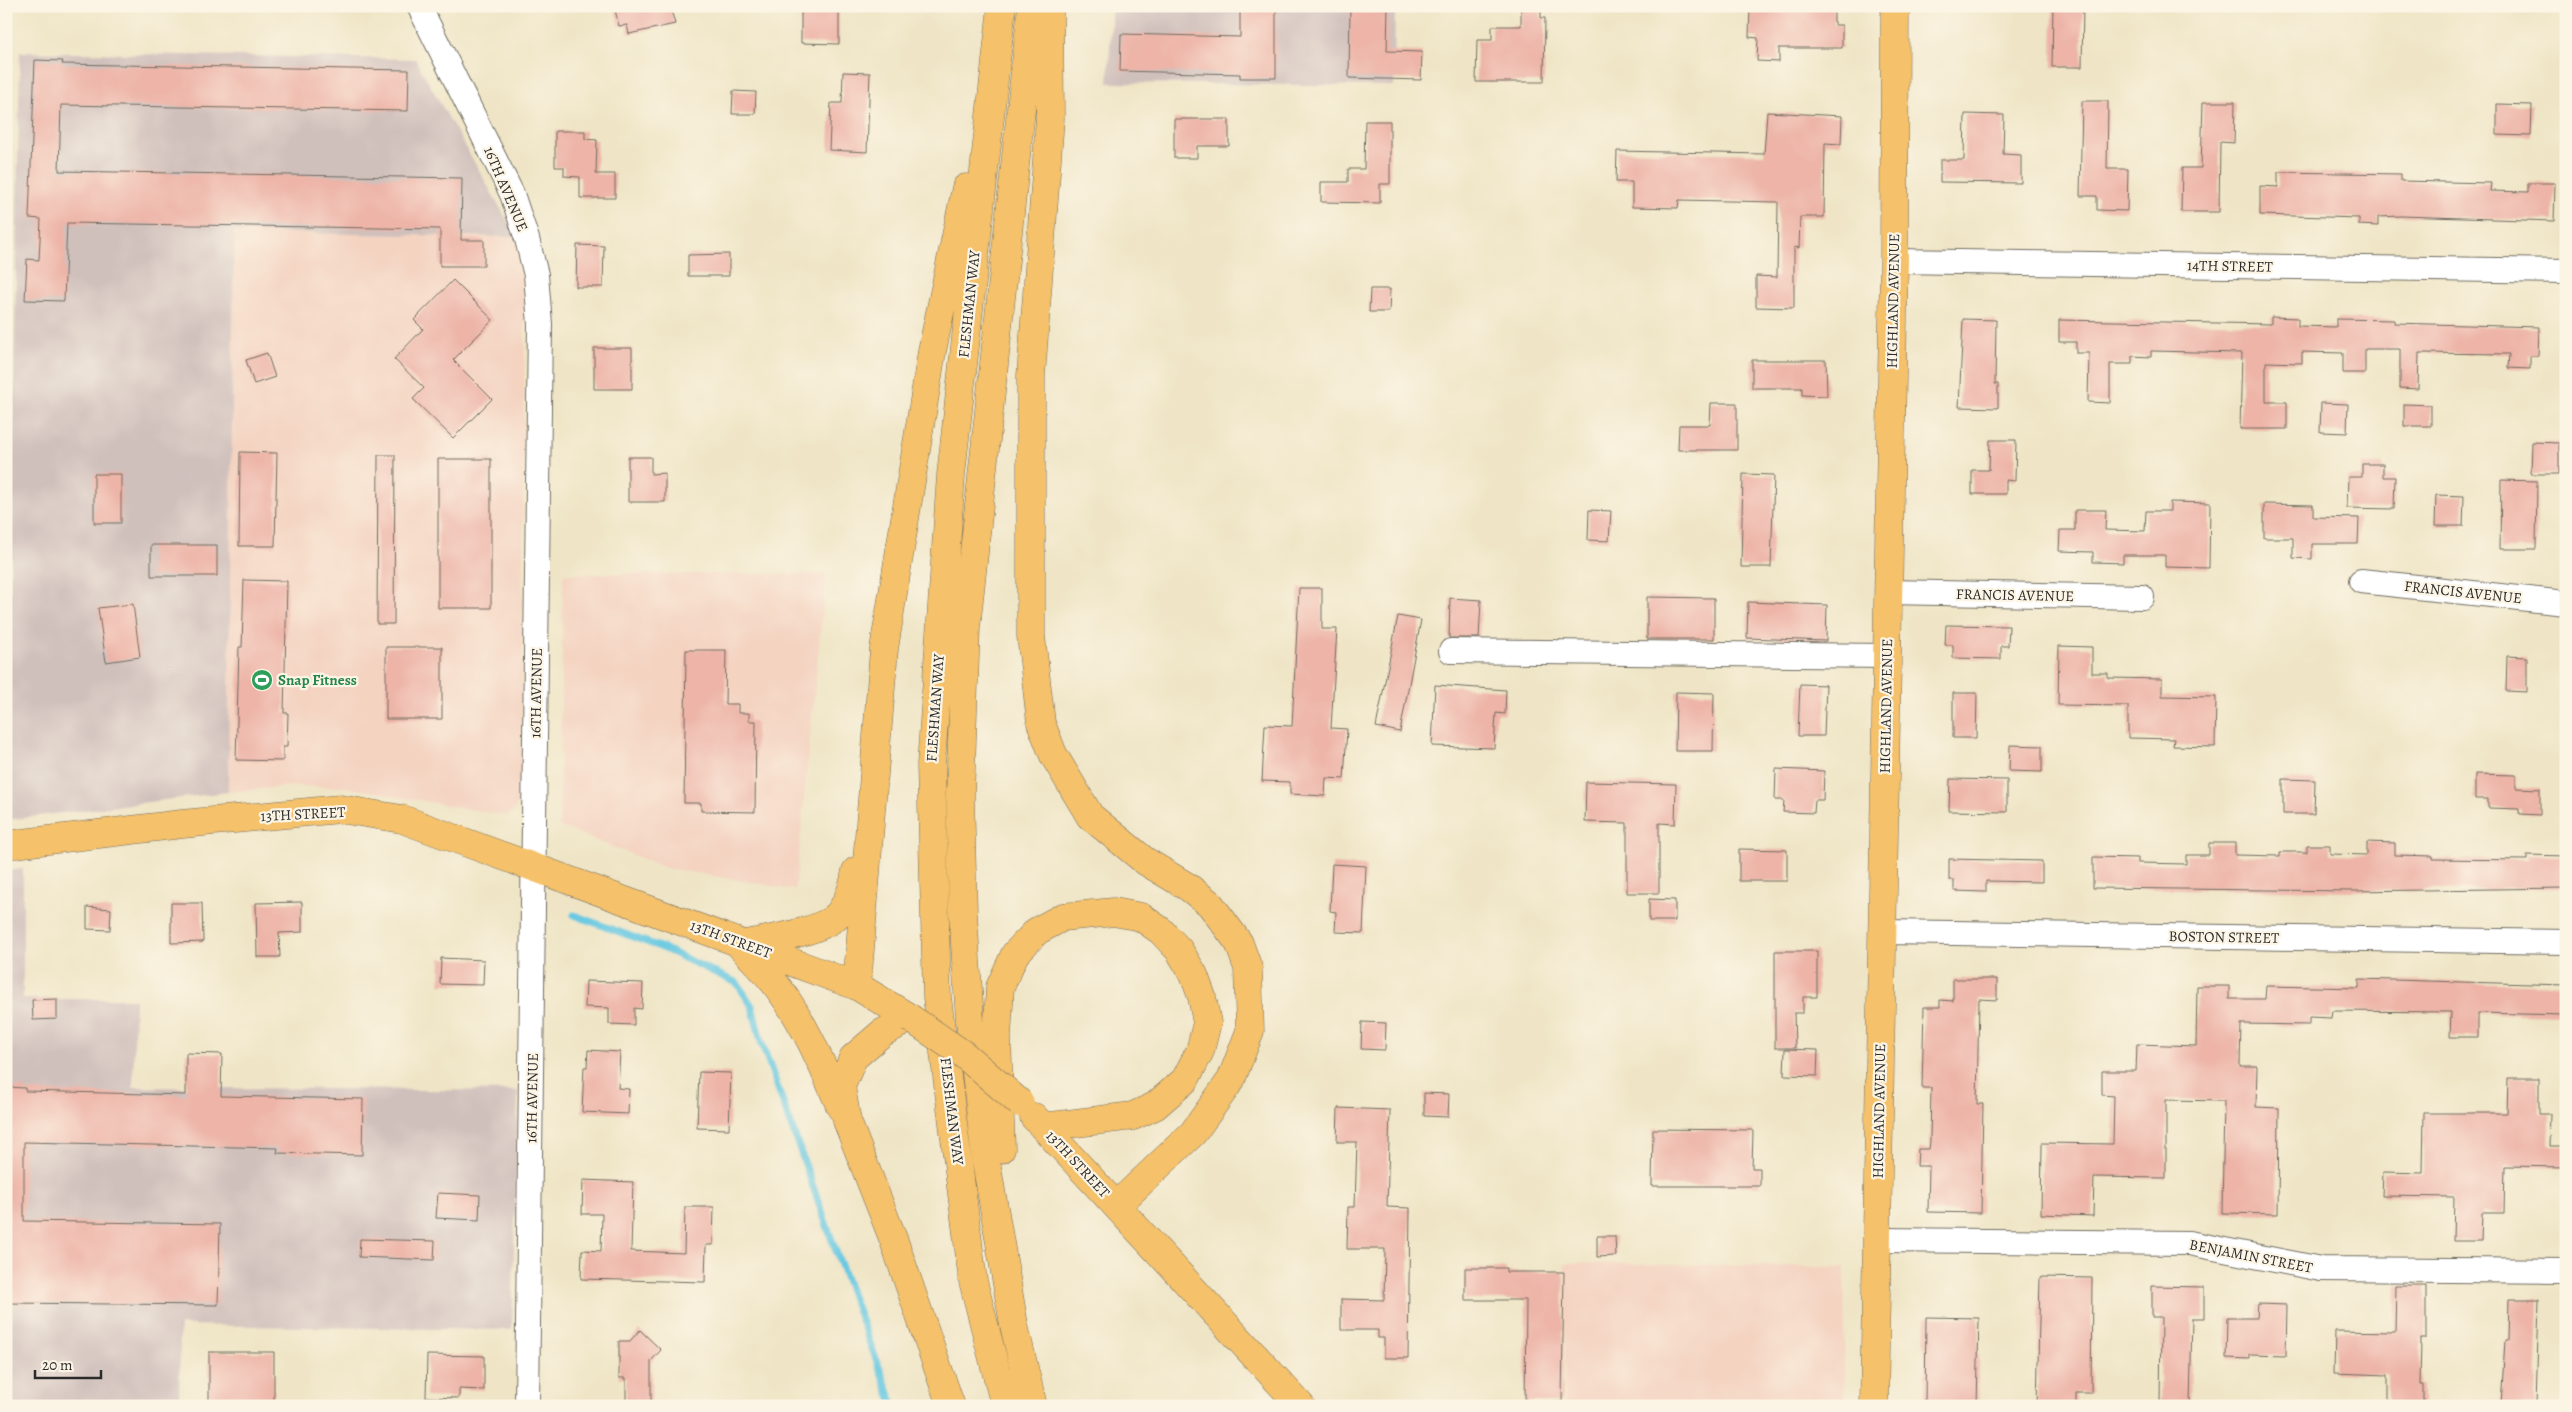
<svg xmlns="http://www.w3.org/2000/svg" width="2572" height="1412" font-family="Alegreya,serif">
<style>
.built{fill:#f4d3c1}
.industrial{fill:#d0c0bc}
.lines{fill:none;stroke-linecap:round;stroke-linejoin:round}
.stream{stroke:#63c7e1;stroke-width:7}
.building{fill:#edb4a7}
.minor-casing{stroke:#706c61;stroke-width:26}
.major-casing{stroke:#706c61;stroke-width:29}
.minor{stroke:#fff;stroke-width:24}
.major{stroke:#f5c16b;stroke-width:28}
.major-bridge-casing{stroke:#706c61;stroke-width:29;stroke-linecap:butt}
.major-bridge{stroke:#f5c16b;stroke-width:28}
.labels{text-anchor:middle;stroke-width:4.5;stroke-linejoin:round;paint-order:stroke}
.street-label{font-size:15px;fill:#2b2b2b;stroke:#fcf5e5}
.leisure-label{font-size:15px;font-weight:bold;fill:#27864d;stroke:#fcf5e5;text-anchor:start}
</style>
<rect width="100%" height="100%" fill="#fcf5e5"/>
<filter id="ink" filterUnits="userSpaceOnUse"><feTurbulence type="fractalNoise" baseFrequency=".02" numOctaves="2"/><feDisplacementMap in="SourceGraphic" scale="10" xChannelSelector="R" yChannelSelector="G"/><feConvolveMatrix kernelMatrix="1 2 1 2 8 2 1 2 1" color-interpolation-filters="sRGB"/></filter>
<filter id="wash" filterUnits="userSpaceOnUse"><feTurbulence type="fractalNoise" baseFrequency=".0096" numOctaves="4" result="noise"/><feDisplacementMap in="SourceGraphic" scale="20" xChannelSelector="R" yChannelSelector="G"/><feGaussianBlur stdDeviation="1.12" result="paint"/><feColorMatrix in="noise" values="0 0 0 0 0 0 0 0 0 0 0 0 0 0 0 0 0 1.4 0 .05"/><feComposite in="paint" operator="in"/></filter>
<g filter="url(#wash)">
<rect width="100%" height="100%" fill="#efe5c6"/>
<path class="built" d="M234 232 517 237 525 310 521 792 514 811 507 816 345 787 293 786 228 792Z
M563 574H826L795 890 666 868 559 826Z
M1565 1263 1845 1267 1844 1406H1564Z"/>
<path class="industrial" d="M1112 6H1395L1394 86 1108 83Z
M20 52 415 59 517 237 234 232 228 792 6 820Z
M23 869V999H135L133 1087 518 1091 512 1330 180 1325 179 1406H6V871Z"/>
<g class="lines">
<path class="stream" d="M574 915 665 949 737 983 752 1006 761 1041 852 1296 894 1406"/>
</g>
<g id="blocks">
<path class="building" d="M614 6H670L675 24 629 34 627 25 619 26Z
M801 6H839V44L801 43Z
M1240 6H1276V78H1240V74L1120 71 1121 34 1240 37Z
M1350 6H1388L1387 51 1422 52 1421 80 1349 78Z
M1521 6H1541V18H1545L1544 82H1476L1477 40H1492V26H1521Z
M1750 6H1834V25H1842V48H1779V62L1757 61 1758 38 1749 37Z
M2053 6H2083L2082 67H2052Z
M35 60 63 61 62 64 409 70 408 111 61 105 59 171 462 178 461 240H484V266H440V229L67 223 64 301 25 300 27 259 39 260 41 219 29 218Z
M843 72 870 73 867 152 829 150 831 103H842Z
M733 91 756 92 755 114H732Z
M2082 101H2108L2107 169H2128L2127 211 2097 210V196H2080Z
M2203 102H2235L2234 143 2220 142 2219 212H2181L2182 168H2201Z
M2497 104 2532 105 2531 136 2497 135Z
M1767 112 1842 116 1841 144 1825 143 1824 217H1800L1799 248 1794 247V308L1756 307V276L1777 277 1778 202 1679 200 1678 208 1632 207V182H1616L1617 151 1764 154Z
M1965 114 2004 115 2003 154 2021 155V183L1940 182V160H1964Z
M1174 119H1229V146H1197V158H1174Z
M1365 121H1390V184H1380V203L1321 202V182H1348V169H1364Z
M555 131H585V139L597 140 596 174H615V198H580V177L564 176V167H555Z
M2278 172 2401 174V181L2491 183 2490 191 2528 192V183H2555L2554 221 2401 216 2378 217V226L2359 225V218L2260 215V186L2278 187Z
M577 245 604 246 603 287H576Z
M729 254V276H688V255Z
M453 280 493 320 453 360 492 399 453 438 413 399 424 388 394 359 423 329 414 320Z
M1370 289H1390L1389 312H1369Z
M2271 317 2298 318V326L2336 327V319L2394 320V323L2539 327 2538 356H2530V369L2508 368 2509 354 2419 353 2418 389 2400 388V349H2365V373H2343V353L2302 352V363L2266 362V402H2287V429H2240L2242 353 2151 351V357L2132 356V364H2110V403L2088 402 2089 353H2076V342H2059V320L2271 324Z
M1963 319 1996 320 1995 384H1998V408L1959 407Z
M594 348H632V389H594Z
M267 353 275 377 254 384 246 360Z
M1752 360H1826L1827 396 1802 395V388H1752Z
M1711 403H1737V450H1678L1679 425H1710Z
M2321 403 2348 404 2347 433 2320 432Z
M2404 404 2431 405V426H2404Z
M1990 440H2016L2015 481 2006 480V494H1972V470H1989Z
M2532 442 2559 443V474H2531Z
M240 452 277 453 275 546H239Z
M378 455H395L394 624H377Z
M628 457H651V474L665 473V502H628Z
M438 459H491V608H438Z
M2362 464H2383V477H2395L2394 509 2347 508 2348 477H2362Z
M94 474H121V523H94Z
M1743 474 1774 475 1771 567H1741Z
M2501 480 2537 481 2536 549H2500Z
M2436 495 2464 496 2463 526H2435Z
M2170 502 2210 503 2209 568 2165 567V555H2123V563L2093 562V552L2059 551 2060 530H2075V510H2106L2105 530 2145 531 2146 511H2170Z
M2264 504 2313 505V517L2359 518 2358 544H2312V559L2293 558V538H2264Z
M1589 510 1611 511 1609 541 1588 540Z
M151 545H217V576H151Z
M244 580 287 581 284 713H288L287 747H283V761L236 760 239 647H242Z
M1299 588H1322V629H1337L1331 728 1347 729 1344 779 1326 778 1325 796 1290 794V782L1262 781 1265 725 1292 726Z
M1647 597 1714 598V639H1647Z
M1450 598 1481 600 1479 638H1449Z
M1748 602 1827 605 1826 641 1747 638Z
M133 604 140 657 106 662 98 608Z
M1398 616 1421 620 1400 732 1376 727Z
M1946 625 2009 626 2008 646H2001V659L1953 658V645H1945Z
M2059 646 2092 647V673H2108V678L2162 679V696L2216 697 2215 747 2173 746 2174 739 2128 738V706L2058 705Z
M386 647H442V719H386Z
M686 650H726L725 704H738V713H749V721H756L755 812 701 811V803H684Z
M2507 656 2527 657V692L2506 691Z
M1800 684 1826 685 1824 736H1798Z
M1435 685 1506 690 1505 714 1496 713 1494 748 1432 746Z
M1676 692 1714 693 1713 751H1675Z
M1953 693H1977L1976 738H1953Z
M2010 745 2042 746V772L2009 771Z
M1776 769 1824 771 1823 800H1815L1814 813 1783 812 1784 800H1775Z
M2475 774 2516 775V788L2540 789V815L2520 814V809L2488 808V799H2475Z
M1950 779 2007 780V812L1949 811Z
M2283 779 2315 780 2314 814H2283Z
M1586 782 1676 784 1675 824 1659 823V893H1627V823L1585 822Z
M2367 842 2395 843V855L2433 856V859L2527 860V855L2566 856V888L2353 891 2093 888V857L2138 858V863L2186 864V855H2209V843H2235V855L2280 856V852H2307V845H2330V854L2367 855Z
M1739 849 1787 850V881H1739Z
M1949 859 2042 861V882L1986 881V892L1954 891V880H1949Z
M1332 864 1366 866 1363 933 1335 932 1336 912 1330 911Z
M1649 899 1675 900V921H1649Z
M302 902V932L279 933 280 957H257L256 903Z
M171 903H202L203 942 171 943Z
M87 907 111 909 110 930 87 929Z
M1775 951H1817V997H1803V1013H1794L1795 1048H1775Z
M441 958 484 960 483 985 440 984Z
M1953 979H1997V1000L1979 999 1977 1104H1983L1981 1213 1928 1212 1929 1166H1917L1918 1149H1929L1930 1141 1931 1088H1922L1924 1007H1940V1000L1953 1001Z
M2359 979 2565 985 2564 1015 2478 1013V1037H2450L2451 1012 2332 1011 2331 1018 2309 1017V1025L2241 1024 2240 1066H2257L2256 1107 2279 1108 2278 1214 2222 1213 2224 1101 2166 1100V1178L2094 1177 2093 1216 2041 1214 2042 1143 2113 1144 2114 1096 2102 1095V1071H2136L2137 1044 2196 1046 2197 986H2229V999H2265L2266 986 2359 988Z
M586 981 643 983 642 1009 634 1008V1025L609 1024V1008L585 1007Z
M57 999V1019L33 1020 32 1000Z
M1362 1022 1386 1023 1385 1050 1361 1049Z
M1785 1049 1818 1050 1817 1076 1784 1075Z
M588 1050 620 1052 618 1088 629 1089 628 1114 582 1112 584 1067H587Z
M186 1053 222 1054 221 1096 363 1099 362 1155 277 1153 278 1148 24 1142V1221L220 1224 218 1305 6 1303V1087L25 1088V1091L186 1095Z
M699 1072 731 1073 729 1129 697 1128Z
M2508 1078H2539V1114H2550L2549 1146H2566V1167L2505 1166 2504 1213H2482L2481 1241H2453L2454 1197 2382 1196 2383 1172 2423 1173 2424 1113H2507Z
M1424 1093 1449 1094 1448 1117 1424 1116Z
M1338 1108 1390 1110 1387 1207 1410 1208 1408 1358H1384V1338H1378V1330H1341V1299L1384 1300 1385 1249H1347L1348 1207H1355L1357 1142H1337Z
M1653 1129 1753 1130 1752 1168H1760V1186H1652Z
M583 1180 633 1182 631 1251 684 1253 685 1207H714L713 1245H706L705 1282 581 1279 582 1250 601 1251 602 1214H582Z
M438 1193 480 1195 479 1220 436 1218Z
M1597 1236H1615L1616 1256 1597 1257Z
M360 1239 435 1241 434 1260 359 1257Z
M1465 1268H1506V1272H1564L1562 1402H1525L1526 1300H1465Z
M2040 1277 2092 1278 2091 1393H2076V1406H2037Z
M2396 1285H2426V1339H2421L2420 1385H2423V1406H2388V1375L2334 1373 2335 1331 2395 1332Z
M2152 1286 2204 1287V1318H2192L2190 1406H2160L2161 1317H2152Z
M2509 1299H2539L2536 1406 2501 1405 2505 1340H2508Z
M2258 1304 2287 1305 2286 1356 2250 1355V1359L2226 1358 2227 1318H2257Z
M1926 1317 1979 1318 1977 1406H1925Z
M640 1330 661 1350 651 1361V1406H626V1378H619V1341H630Z
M209 1352H274V1406H209Z
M427 1355 484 1356V1390L459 1389V1398L426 1397Z"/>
</g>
</g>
<g filter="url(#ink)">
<use href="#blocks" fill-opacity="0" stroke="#706c61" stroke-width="1"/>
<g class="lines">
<g class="minor-casing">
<path id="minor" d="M419 6 512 194 527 239 536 275 540 324 527 1406
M1894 261 2566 271
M2361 581 2566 603
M1888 592 2142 597
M1451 651 1887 656
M1882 932 2566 942
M1877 1240 2189 1243 2321 1269 2566 1271"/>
</g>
<g class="major-casing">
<path id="major" d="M1002 6 951 475 931 765 937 997 973 1281 1005 1406
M1032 6 966 628 960 795 963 913 970 1021 986 1161 1014 1325 1033 1406
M1049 6 1050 118 1031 376V636L1041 723 1053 754 1090 816 1145 861 1188 887 1210 904 1239 943 1248 968 1250 1031 1231 1080 1193 1133 1117 1205
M6 845 182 824 340 809 402 819 857 986 910 1018
M738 943C751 958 767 972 779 989 806 1025 823 1067 841 1108
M745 944C769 939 827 932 841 911 849 899 854 884 856 871
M857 986 884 649 932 351 966 188
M910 1018 882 1033 853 1058 841 1087 847 1121 894 1241 951 1406
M1034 1117 1301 1406
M1001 1149 997 1037 1000 987 1015 954 1037 931 1063 917 1114 912 1141 917 1161 931 1179 950 1194 975 1202 997 1207 1023 1200 1051 1185 1080 1155 1106 1133 1116 1043 1127
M1874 1406 1894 261 1895 6"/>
</g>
<use href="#minor" class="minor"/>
<use href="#major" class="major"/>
<g class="major-bridge-casing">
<path id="major-bridge" d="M910 1018 963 1054 1020 1103"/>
</g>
<use href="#major-bridge" class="major-bridge"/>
</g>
</g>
<defs>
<g id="stadium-disc" transform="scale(1.125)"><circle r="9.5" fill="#2e9e5b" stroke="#fcf5e5"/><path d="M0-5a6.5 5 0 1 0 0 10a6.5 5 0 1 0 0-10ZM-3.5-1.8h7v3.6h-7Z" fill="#fff"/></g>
</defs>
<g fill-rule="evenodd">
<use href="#stadium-disc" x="262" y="680"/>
</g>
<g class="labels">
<g class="street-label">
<text transform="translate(506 189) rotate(67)" y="5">16TH AVENUE</text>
<text transform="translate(2230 266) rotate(1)" y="5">14TH STREET</text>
<text transform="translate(1893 301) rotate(-89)" y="5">HIGHLAND AVENUE</text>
<text transform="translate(969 304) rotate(-84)" y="5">FLESHMAN WAY</text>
<text transform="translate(2463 592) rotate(6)" y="5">FRANCIS AVENUE</text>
<text transform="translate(2015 595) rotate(1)" y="5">FRANCIS AVENUE</text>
<text transform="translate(536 693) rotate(-89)" y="5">16TH AVENUE</text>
<text transform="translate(1886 706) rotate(-89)" y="5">HIGHLAND AVENUE</text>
<text transform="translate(935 708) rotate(-86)" y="5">FLESHMAN WAY</text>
<text transform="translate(303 814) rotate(-3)" y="5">13TH STREET</text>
<text transform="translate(2224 937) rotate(1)" y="5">BOSTON STREET</text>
<text transform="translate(731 939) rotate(20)" y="5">13TH STREET</text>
<text transform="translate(532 1098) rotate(-89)" y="5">16TH AVENUE</text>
<text transform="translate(952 1111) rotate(83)" y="5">FLESHMAN WAY</text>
<text transform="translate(1879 1111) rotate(-89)" y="5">HIGHLAND AVENUE</text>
<text transform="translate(1078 1164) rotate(47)" y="5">13TH STREET</text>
<text transform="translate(2251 1256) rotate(11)" y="5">BENJAMIN STREET</text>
</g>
<g class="leisure-label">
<text x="278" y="685">Snap Fitness</text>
</g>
</g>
<rect width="2572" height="1412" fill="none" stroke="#fcf5e5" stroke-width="25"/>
<path d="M35 1370v8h66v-8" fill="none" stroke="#2b2b2b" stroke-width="2.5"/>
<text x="42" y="1370" font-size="15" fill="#2b2b2b" stroke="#fcf5e5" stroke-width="4" paint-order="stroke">20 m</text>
</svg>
